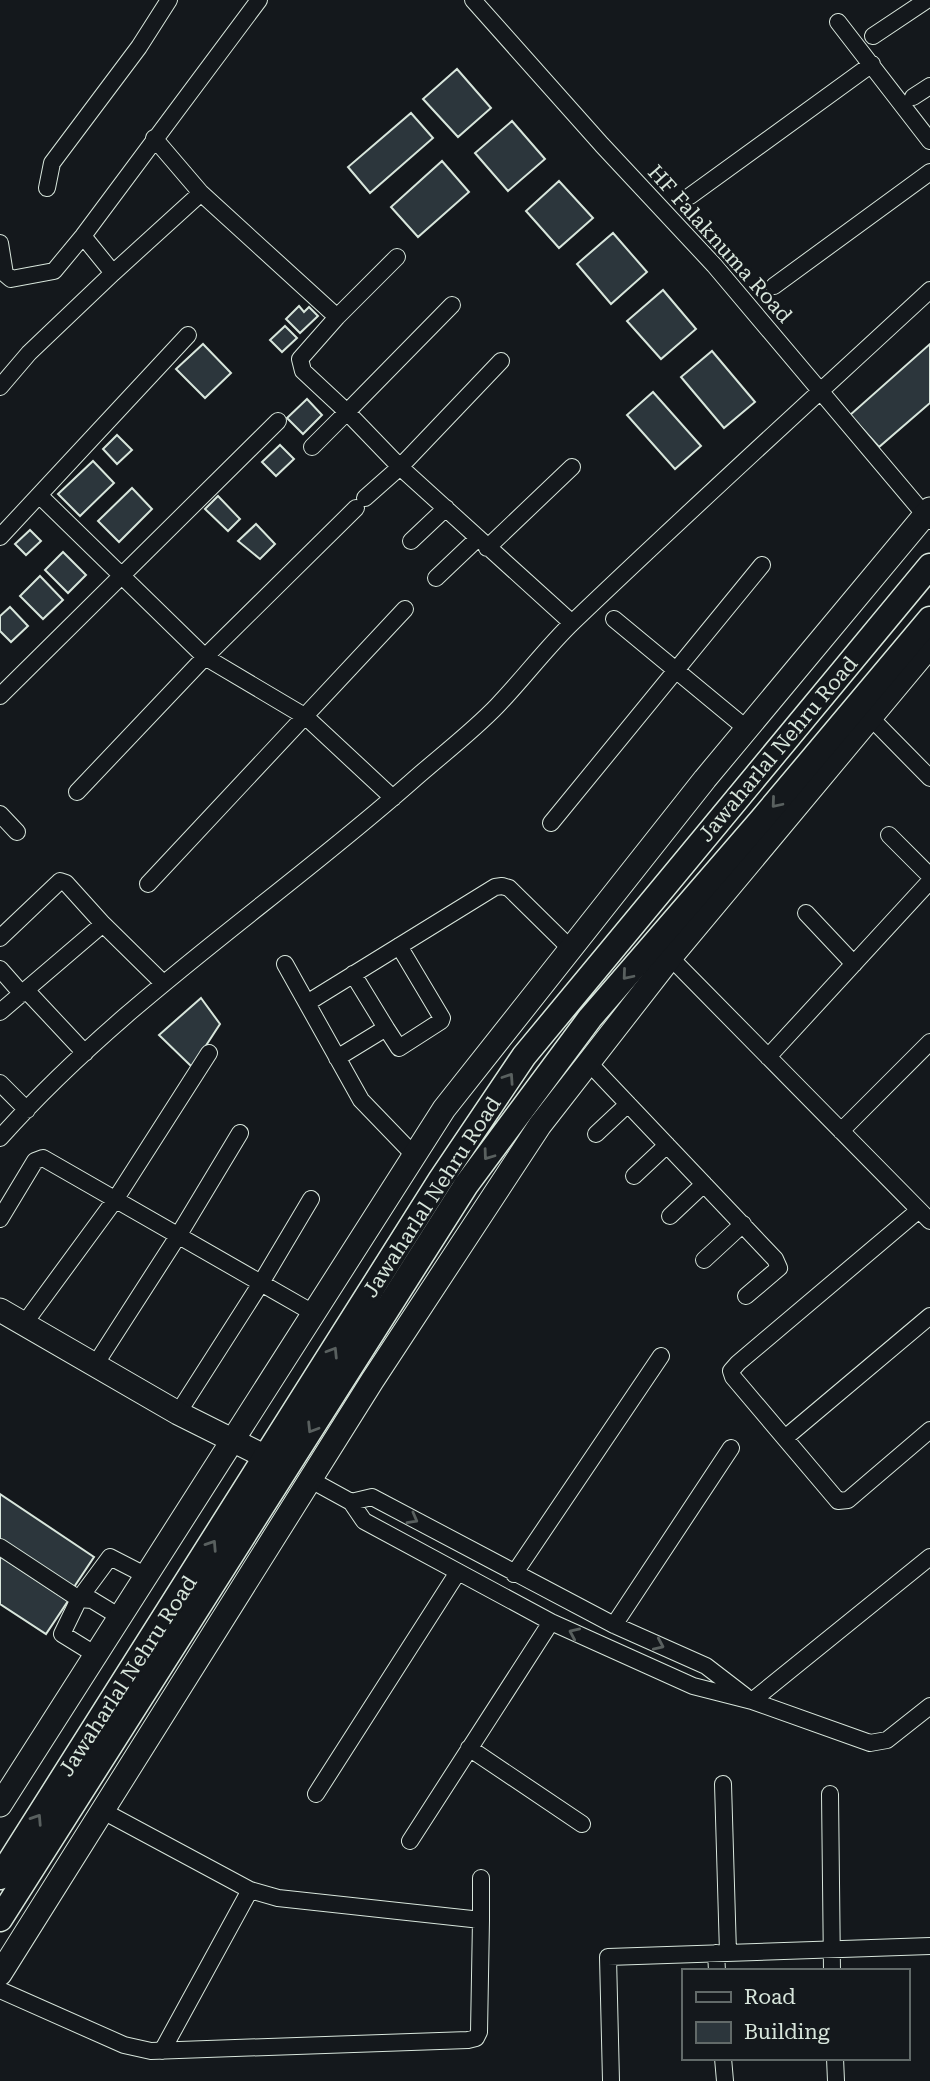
<svg xmlns="http://www.w3.org/2000/svg" width="930" height="2081" font-family="'Roboto Serif',serif">
<style>
.building{fill:#2c363c;stroke:#d8e6dc;stroke-width:2}
.lines{fill:none;stroke-linecap:round;stroke-linejoin:round}
.street-casing{stroke:#d8e6dc;stroke-width:18}
.secondary-casing{stroke:#d8e6dc;stroke-width:25}
.primary-casing{stroke:#d8e6dc;stroke-width:27}
.street{stroke:#14181c;stroke-width:16}
.secondary{stroke:#14181c;stroke-width:23}
.primary{stroke:#14181c;stroke-width:24}
.oneway{stroke:#59605f}
.labels{text-anchor:middle;stroke-width:5;stroke-linejoin:round;paint-order:stroke}
.street-label{font-size:21px;fill:#d8e6dc;stroke:#14181c}
</style>
<rect width="100%" height="100%" fill="#14181c"/>
<path class="building" d="M457 69 491 108 458 137 423 99Z
M411 113 433 138 370 193 348 167Z
M512 121 545 159 508 191 475 153Z
M442 161 469 192 418 237 391 207Z
M559 181 593 218 559 248 526 211Z
M613 233 647 272 611 304 577 264Z
M663 290 696 329 661 359 627 321Z
M299 306 304 312 309 307 318 316 300 333 286 319Z
M285 326 297 338 282 352 270 340Z
M203 344 231 373 205 398 176 369Z
M930 344V403L879 447 850 415Z
M712 351 755 402 724 428 681 377Z
M653 392 701 446 675 469 627 415Z
M307 399 322 415 303 434 287 418Z
M117 435 132 450 117 464 103 449Z
M280 445 294 459 276 476 262 462Z
M93 461 114 483 80 516 58 494Z
M132 488 152 509 119 542 98 521Z
M218 496 240 519 228 531 205 509Z
M256 524 275 544 260 559 238 541Z
M30 530 41 541 26 555 15 544Z
M63 552 86 575 68 593 45 570Z
M40 576 63 600 43 619 20 596Z
M10 607 28 626 11 642 0 631V616Z
M201 998 220 1024 192 1067 159 1035Z
M0 1494 94 1557 72 1590 0 1542Z
M0 1556 68 1601 46 1634 0 1604Z"/>
<g class="lines">
<g class="street-casing">
<path id="street" d="M473 0 602 145 714 265 930 521
M838 22 930 141
M873 36 927 0
M913 97 930 86
M154 138 201 193
M47 188 52 163 139 47 169 0
M690 196 872 64
M0 243 5 274 11 279 54 271 83 236 259 0
M397 257 337 317 300 359 303 371 347 412 452 305
M113 273 201 193 337 317
M774 286 930 172
M0 387 29 353 113 273 83 236
M312 447 347 412 400 467 572 623
M39 495 205 657 306 717 393 798
M365 498 400 467 501 361
M0 537 188 335
M411 541 446 508
M487 548 572 467
M436 578 477 539
M614 619 747 729
M0 696 278 421
M870 717 930 778
M77 792 205 657 356 508
M0 814 17 832
M551 823 762 565
M889 835 930 876
M148 884 405 609
M806 913 854 964
M103 924 163 983
M0 938 60 881 66 883 103 924 0 1012
M664 951 930 1221
M285 964 361 1100 415 1156
M0 969 22 994
M26 990 85 1053
M307 1003 495 887 502 886 509 888 571 949
M386 1028 399 1048 441 1021 442 1018 399 946
M768 1057 930 881
M337 1058 386 1028 353 974
M589 1063 775 1259 779 1268 746 1296
M0 1083 27 1110
M841 1131 930 1042
M596 1134 628 1104
M0 1138C122 1001 275 902 411 782 439 757 471 733 497 706 523 679 546 648 573 622 691 509 811 400 930 290
M634 1176 667 1145
M919 1210 738 1363 731 1371 733 1377 838 1501 848 1500 930 1430
M670 1216 704 1184
M0 1219 35 1161 43 1158 315 1314
M704 1260 743 1224
M24 1324 115 1200 209 1053
M95 1365 178 1236 240 1133
M178 1413 261 1283 311 1199
M785 1438 930 1316
M311 1480 351 1502 364 1521 551 1622 693 1686 752 1701 870 1743 887 1740 930 1706
M351 1502 372 1497 614 1625 706 1666 745 1696
M0 1547 79 1599 92 1600 120 1617
M514 1574 661 1356
M614 1625 731 1448
M96 1655 62 1634 79 1599 110 1557 147 1576
M752 1701 930 1557
M469 1748 582 1824
M723 1784 728 1953
M316 1794 458 1572
M830 1794 832 1971
M103 1811 250 1890
M410 1841 551 1622
M716 1953 717 1971
M0 1990 124 2045 151 2051 468 2040 476 2038 479 2032 481 1920
M162 2051 250 1890 278 1898 481 1920V1878
M723 2058 725 2081
M835 2058 836 2081
M611 2081 608 1957 930 1946"/>
</g>
<g class="secondary-casing">
<path id="secondary" d="M0 1310 178 1413 282 1465
M0 1805 444 1109 705 779 930 509
M0 1974 372 1381 540 1125 670 958 930 646"/>
</g>
<g class="primary-casing">
<path id="primary" d="M0 1877 441 1179 524 1056 930 566
M0 1919 466 1185 590 1018 762 819 930 619"/>
</g>
<use href="#street" class="street"/>
<use href="#secondary" class="secondary"/>
<use href="#primary" class="primary"/>
</g>
<defs><path id="oneway-chevron" d="M-2-3.5L2.5 0L-2 3.5" fill="none" stroke-width="1.6" stroke-linecap="round" stroke-linejoin="round" transform="scale(1.75)"/></defs>
<g class="oneway">
<use href="#oneway-chevron" transform="translate(776 803) rotate(130)"/>
<use href="#oneway-chevron" transform="translate(627 975) rotate(130)"/>
<use href="#oneway-chevron" transform="translate(509 1078) rotate(-56)"/>
<use href="#oneway-chevron" transform="translate(488 1155) rotate(126)"/>
<use href="#oneway-chevron" transform="translate(333 1352) rotate(-58)"/>
<use href="#oneway-chevron" transform="translate(312 1428) rotate(122)"/>
<use href="#oneway-chevron" transform="translate(413 1519) rotate(29)"/>
<use href="#oneway-chevron" transform="translate(212 1545) rotate(-57)"/>
<use href="#oneway-chevron" transform="translate(574 1633) rotate(-156)"/>
<use href="#oneway-chevron" transform="translate(659 1645) rotate(24)"/>
<use href="#oneway-chevron" transform="translate(37 1819) rotate(-57)"/>
</g>
<g class="labels">
<g class="street-label">
<text transform="translate(720 244) rotate(48)" y="7">HF Falaknuma Road</text>
<text transform="translate(778 749) rotate(-50)" y="7">Jawaharlal Nehru Road</text>
<text transform="translate(432 1197) rotate(-57)" y="7">Jawaharlal Nehru Road</text>
<text transform="translate(128 1676) rotate(-57)" y="7">Jawaharlal Nehru Road</text>
</g>
</g>
<rect x="682" y="1969" width="228" height="91" fill="#14181c" stroke="#626a69" stroke-width="2"/>
<rect x="696" y="1992" width="35" height="10" fill="#14181c" stroke="#626a69" stroke-width="2"/>
<text x="744" y="2004" font-size="21" fill="#d8e6dc">Road</text>
<rect x="696" y="2022" width="35" height="21" fill="#2c363c" stroke="#626a69" stroke-width="2"/>
<text x="744" y="2039" font-size="21" fill="#d8e6dc">Building</text>
</svg>
